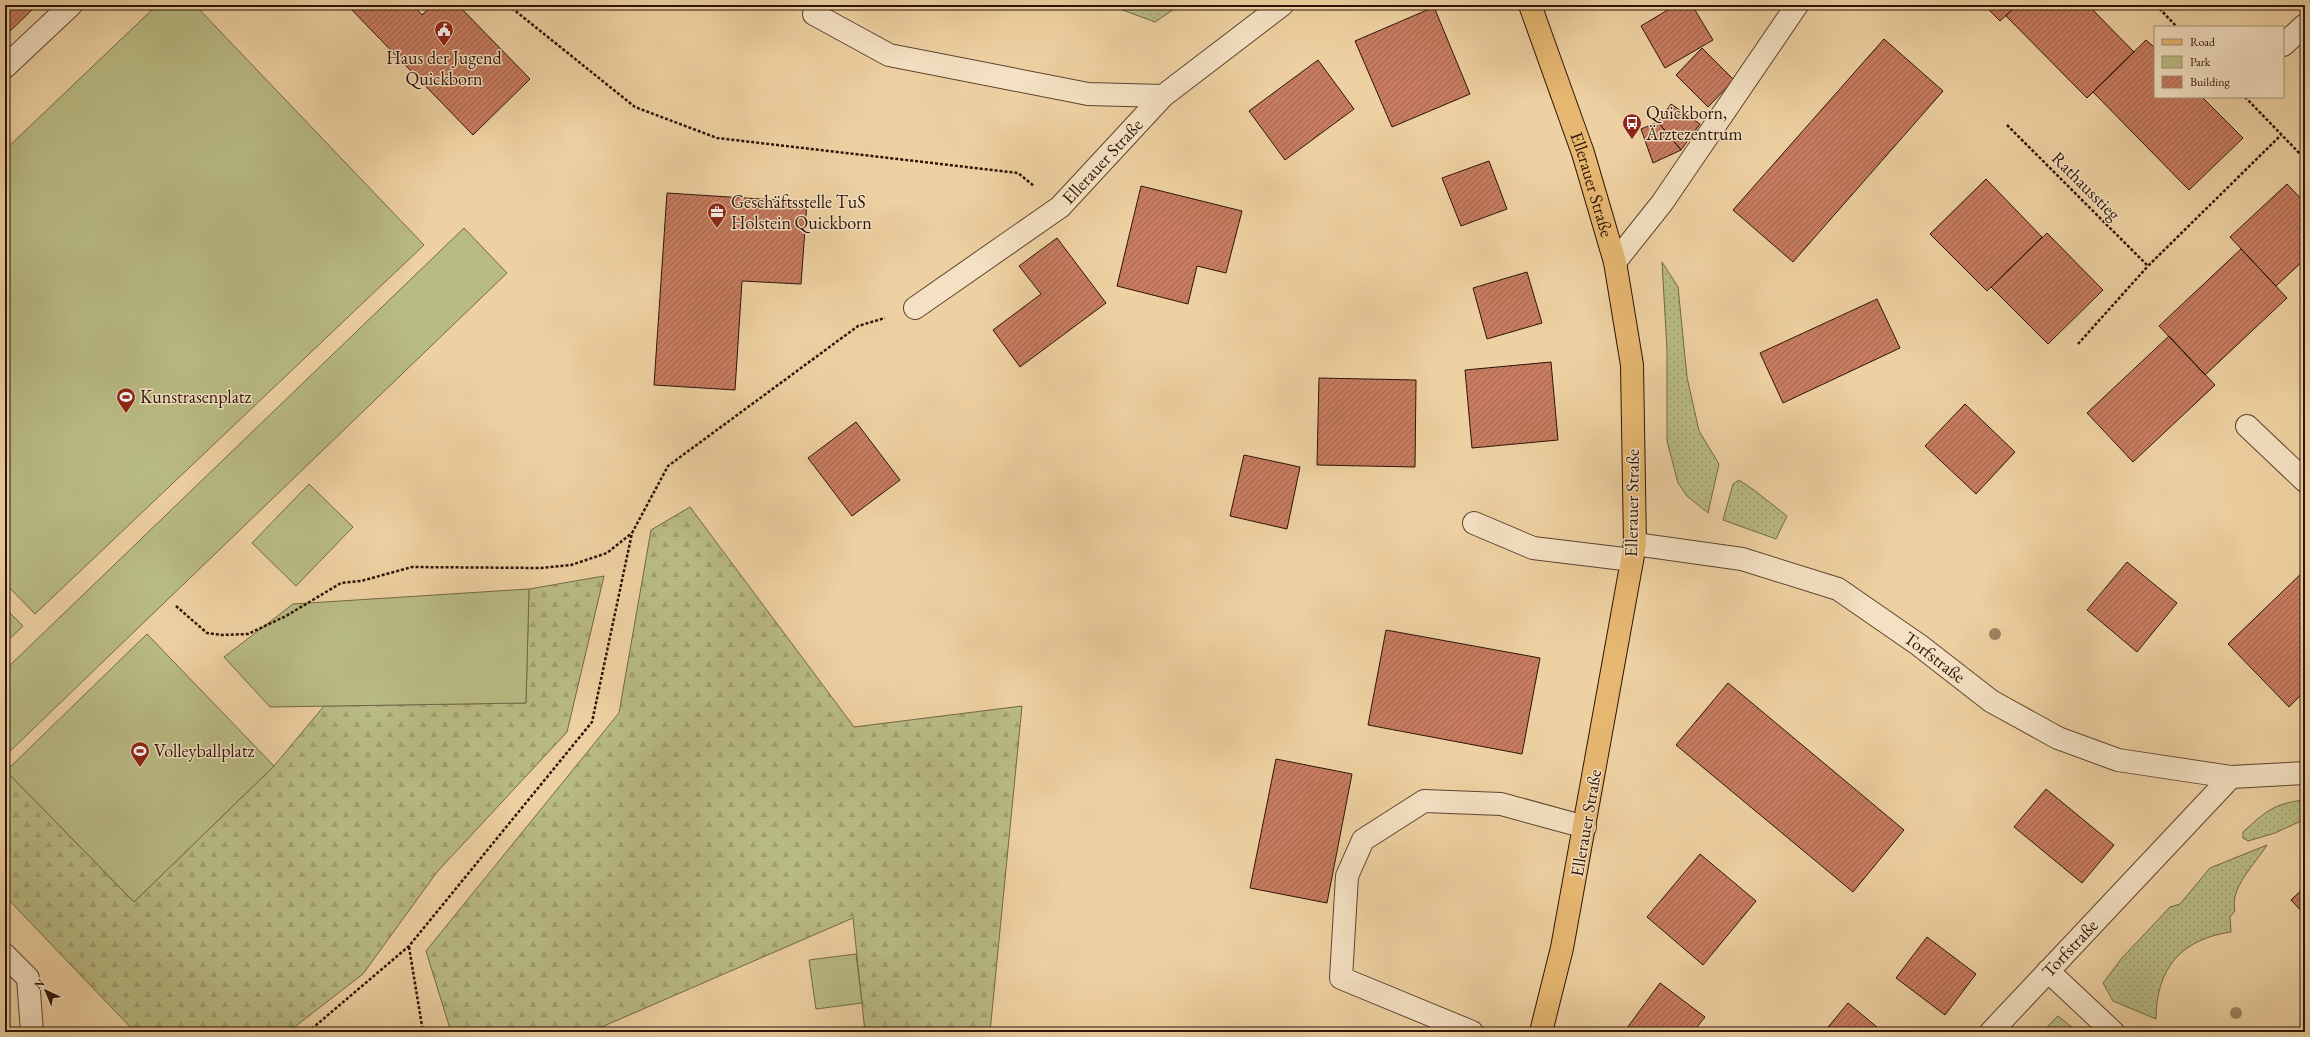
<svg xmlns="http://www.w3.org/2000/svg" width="2310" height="1037" font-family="'EB Garamond',serif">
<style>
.grass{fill:url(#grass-dots);stroke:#736846}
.forest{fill:url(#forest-firs);stroke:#736846}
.park{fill:#b9bb84;stroke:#736846}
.building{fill:url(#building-hatch);stroke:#2d1407}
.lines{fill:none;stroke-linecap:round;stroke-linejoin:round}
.minor-casing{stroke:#5d432e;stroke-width:24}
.major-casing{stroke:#2d1407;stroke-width:24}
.path{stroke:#2d1407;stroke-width:2.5;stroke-dasharray:3 2;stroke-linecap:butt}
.minor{stroke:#f4e1c3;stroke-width:22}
.major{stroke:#e7b871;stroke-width:22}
.tree{fill:#9b8561}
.labels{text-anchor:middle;stroke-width:3;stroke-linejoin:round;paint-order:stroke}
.poi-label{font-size:18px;fill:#2d1407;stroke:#f4e1c3;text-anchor:start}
.street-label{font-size:18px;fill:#2d1407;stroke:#f4e1c3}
</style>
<defs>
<pattern id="grass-dots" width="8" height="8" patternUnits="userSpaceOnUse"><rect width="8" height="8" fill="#b9bb84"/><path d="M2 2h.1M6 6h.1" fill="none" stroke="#9fa070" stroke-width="1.8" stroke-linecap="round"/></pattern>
<pattern id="forest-firs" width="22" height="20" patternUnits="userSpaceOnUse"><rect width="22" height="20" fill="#b9bb84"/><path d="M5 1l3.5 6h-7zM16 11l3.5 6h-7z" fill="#9fa070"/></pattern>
<pattern id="building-hatch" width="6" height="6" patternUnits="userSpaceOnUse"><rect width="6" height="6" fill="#c77c60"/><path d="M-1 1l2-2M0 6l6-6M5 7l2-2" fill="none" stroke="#a2644d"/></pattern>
</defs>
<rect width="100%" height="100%" fill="#eed1a2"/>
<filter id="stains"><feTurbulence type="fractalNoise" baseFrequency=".005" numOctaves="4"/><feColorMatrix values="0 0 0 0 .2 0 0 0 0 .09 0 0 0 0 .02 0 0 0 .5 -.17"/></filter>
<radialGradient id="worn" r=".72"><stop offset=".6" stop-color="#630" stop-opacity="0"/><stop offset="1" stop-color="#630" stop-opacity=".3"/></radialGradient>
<path class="grass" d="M1109 5H1180L1155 22Z
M1662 262 1678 287 1687 377 1699 431 1719 464 1708 513 1687 496 1678 483 1667 441V350Z
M1739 480 1754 490 1787 516 1776 539 1723 520 1733 484Z
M2303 800 2301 821 2275 833 2248 841 2243 838V832C2265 812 2273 804 2303 800Z
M2267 845C2256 863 2229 888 2235 911L2230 917 2231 932C2181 939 2156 969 2156 1019L2113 1001 2103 983 2122 958 2170 907 2180 904 2210 868Z"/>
<path class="forest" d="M690 507 854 727 1022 706 990 1032H865L853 918 590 1032H451L426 951 619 713 651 530Z
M604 576 567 732 437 872 363 974 288 1032H135L5 896 6 771 134 902 274 766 324 706 526 703 529 589Z"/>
<path class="park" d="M157 5H195L424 245 35 614 5 583V150Z
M464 228 507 273 5 756V670Z
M309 484 353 527 296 586 252 543Z
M529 589 526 703 270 707 224 657 293 604Z
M5 608 23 626 5 643Z
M147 634 274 766 134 902 6 771Z
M856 954 862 1003 816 1009 809 960Z
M2058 1016 2078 1032H2042Z"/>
<path class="building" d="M5 5H37L5 36Z
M347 5H413L422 15 432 5H458L530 79 473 135Z
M1676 5H1692L1713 40 1665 68 1641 26Z
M1984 5H2017L2000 21Z
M2017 5H2088L2134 52 2087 98 2006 16Z
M1434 7 1470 94 1392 127 1355 41Z
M1884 39 1943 91 1793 262 1733 210Z
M2146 40 2155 48V97H2202L2243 138 2189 190 2093 92Z
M1702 48 1734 80 1708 107 1676 75Z
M1318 60 1354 109 1285 160 1249 111Z
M1671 104 1700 124 1681 150 1658 122Z
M1658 122 1681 150 1653 163 1641 129Z
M1489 161 1507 209 1461 226 1442 178Z
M1986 179 2042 237 1987 291 1930 234Z
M2287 184 2305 203V259L2276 286 2230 237Z
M1141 186 1242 211 1226 273 1197 266 1188 304 1117 286Z
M667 193 807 202 801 284 742 281 735 390 654 385Z
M2047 233 2103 290 2048 344 1991 287Z
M1057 238 1106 303 1020 367 993 330 1041 294 1019 266Z
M2241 249 2287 298 2205 375 2159 326Z
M1527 272 1542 323 1487 339 1473 288Z
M1877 299 1900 348 1783 403 1760 353Z
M2169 336 2215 385 2133 462 2087 413Z
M1551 362 1558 440 1472 448 1465 370Z
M1319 378 1416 380 1415 467 1317 465Z
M1965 404 2015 452 1976 494 1925 446Z
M856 422 900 480 852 516 808 458Z
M1244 455 1300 467 1287 529 1230 516Z
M2127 562 2177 603 2137 652 2087 610Z
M2305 570V691L2289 707 2228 644Z
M1386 630 1540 658 1522 754 1368 725Z
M1728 683 1904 830 1853 892 1676 745Z
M1276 759 1352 774 1327 903 1250 888Z
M2046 789 2114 845 2082 883 2014 827Z
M1700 854 1756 901 1703 965 1647 917Z
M2305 887V915L2291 900Z
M1927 937 1976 974 1945 1015 1896 978Z
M1660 983 1705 1017 1693 1032H1633L1627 1028Z
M1848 1003 1883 1032H1824Z"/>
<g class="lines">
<g class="minor-casing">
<g id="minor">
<path d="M814 14 889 55 1088 94 1163 96"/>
<path d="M2283 45 2305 25"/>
<path d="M5 67 71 5"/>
<path d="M1615 262 1662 203 1797 5"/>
<path id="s1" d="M915 308 1060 207 1163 96 1282 5"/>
<path d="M2247 426 2305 481"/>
<path d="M1474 523 1533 548 1632 560"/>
<path id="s2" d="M1635 544 1742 559 1838 589 1919 645 1991 701 2058 738 2118 760 2231 777 2305 773"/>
<path d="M5 955 28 978 32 1032"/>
<path d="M2048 971 2113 1032"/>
<path d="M1472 1032 1341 978 1347 876 1363 840 1424 801 1501 804 1585 827"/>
<path id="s3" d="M1991 1032 2231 777"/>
</g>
</g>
<g class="major-casing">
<g id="major">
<path id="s4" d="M1530 5 1583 153 1615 262 1632 365 1635 544 1562 948 1541 1032"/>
</g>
</g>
<path class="path" d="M508 5 635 107 717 138 1018 173 1034 186
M2156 5 2177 27
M2245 97 2305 159
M2007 125 2148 266 2281 135
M2078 344 2148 266
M176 606 207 633 222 635 248 634 286 616 341 583 361 581 412 567 541 568 571 565 607 553 632 533
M409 947 423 1032
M308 1032 409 946 592 722 632 533 668 466 858 326 885 318"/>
<use href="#minor" class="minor"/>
<use href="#major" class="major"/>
</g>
<g class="tree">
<circle cx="1995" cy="634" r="6"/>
<circle cx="2236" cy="1013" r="6"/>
</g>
<defs>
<g id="civic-pin" transform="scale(1)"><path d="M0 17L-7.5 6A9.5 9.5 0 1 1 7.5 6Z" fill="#8f2418" stroke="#f4e1c3"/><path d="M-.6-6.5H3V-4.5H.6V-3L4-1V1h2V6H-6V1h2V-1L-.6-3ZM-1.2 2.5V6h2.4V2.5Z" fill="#fff"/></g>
<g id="bus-pin" transform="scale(1)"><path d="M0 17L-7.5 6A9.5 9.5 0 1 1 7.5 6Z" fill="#8f2418" stroke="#f4e1c3"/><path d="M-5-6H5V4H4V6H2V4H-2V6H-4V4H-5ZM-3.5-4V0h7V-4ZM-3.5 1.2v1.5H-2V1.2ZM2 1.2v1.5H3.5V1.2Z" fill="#fff"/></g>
<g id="office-pin" transform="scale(1)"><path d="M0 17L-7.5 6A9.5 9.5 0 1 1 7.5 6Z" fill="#8f2418" stroke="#f4e1c3"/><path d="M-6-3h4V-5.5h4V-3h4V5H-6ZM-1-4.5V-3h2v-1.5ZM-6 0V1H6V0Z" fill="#fff"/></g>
<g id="stadium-pin" transform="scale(1)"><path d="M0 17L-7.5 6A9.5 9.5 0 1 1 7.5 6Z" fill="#8f2418" stroke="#f4e1c3"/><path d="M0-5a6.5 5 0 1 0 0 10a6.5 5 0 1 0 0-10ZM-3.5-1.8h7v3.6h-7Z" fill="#fff"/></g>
</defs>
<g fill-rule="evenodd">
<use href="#civic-pin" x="444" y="30"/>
<use href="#bus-pin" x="1632" y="123"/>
<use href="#office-pin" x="717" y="212"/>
<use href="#stadium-pin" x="126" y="397"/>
<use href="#stadium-pin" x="140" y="751"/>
</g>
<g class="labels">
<g class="poi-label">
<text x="444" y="64" text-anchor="middle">Haus der Jugend<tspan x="444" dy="21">Quickborn</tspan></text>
<text x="1646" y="119">Quickborn,<tspan x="1646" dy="21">Ärztezentrum</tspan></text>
<text x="731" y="208">Geschäftsstelle TuS<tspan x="731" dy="21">Holstein Quickborn</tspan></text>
<text x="140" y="403">Kunstrasenplatz</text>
<text x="154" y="757">Volleyballplatz</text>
</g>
<g class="street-label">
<text dy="6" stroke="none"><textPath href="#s1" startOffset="239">Ellerauer Straße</textPath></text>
<text dy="6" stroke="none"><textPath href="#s4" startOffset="190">Ellerauer Straße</textPath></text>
<text transform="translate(2086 186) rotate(45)" y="6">Rathausstieg</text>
<text transform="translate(1632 503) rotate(-89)" y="6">Ellerauer Straße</text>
<text dy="6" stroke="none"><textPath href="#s2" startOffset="327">Torfstraße</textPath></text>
<text transform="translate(1586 823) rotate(-80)" y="6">Ellerauer Straße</text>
<text dy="6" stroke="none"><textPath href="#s3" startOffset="115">Torfstraße</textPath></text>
</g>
</g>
<rect width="2310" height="1037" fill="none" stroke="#eed1a2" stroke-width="20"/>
<rect x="6" y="6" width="2298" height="1025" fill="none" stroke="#2d1407" stroke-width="2"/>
<rect x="10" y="10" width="2290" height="1017" fill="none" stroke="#2d1407"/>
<rect x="2154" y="26" width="130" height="72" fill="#f4e1c3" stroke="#a48f78"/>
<rect x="2162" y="39" width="20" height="6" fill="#e7b871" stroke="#a48f78"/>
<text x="2190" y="46" font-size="12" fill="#2d1407">Road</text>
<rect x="2162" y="56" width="20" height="12" fill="#b9bb84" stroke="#a48f78"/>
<text x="2190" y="66" font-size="12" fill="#2d1407">Park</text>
<rect x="2162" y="76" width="20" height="12" fill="url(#building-hatch)" stroke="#a48f78"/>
<text x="2190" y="86" font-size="12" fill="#2d1407">Building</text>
<g transform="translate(46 991) rotate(316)" stroke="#f4e1c3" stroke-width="3" paint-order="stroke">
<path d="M0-3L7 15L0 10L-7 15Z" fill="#2d1407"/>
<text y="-6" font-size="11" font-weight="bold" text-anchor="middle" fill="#2d1407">N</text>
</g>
<rect width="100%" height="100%" filter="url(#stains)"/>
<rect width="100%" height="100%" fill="url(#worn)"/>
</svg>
